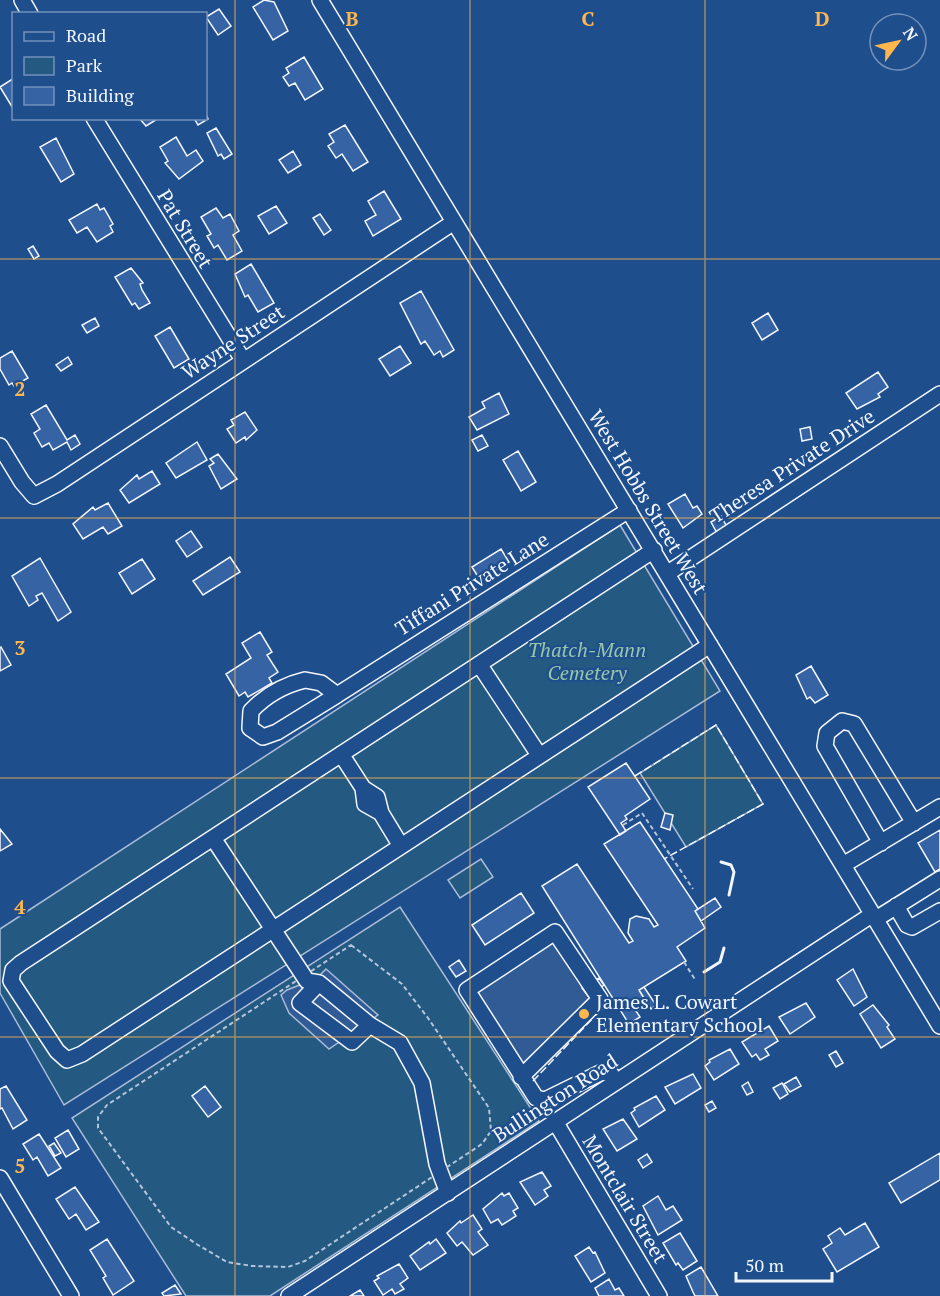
<svg xmlns="http://www.w3.org/2000/svg" width="940" height="1296" font-family="'PT Serif',serif">
<style>
.green{fill:#245a82;stroke:#a8bbd7;stroke-width:1.5}
.parking{fill:#305b95;stroke:#a8bbd7;stroke-width:1.5}
.building{fill:#3563a3;stroke:#f2f6ff;stroke-width:1.5}
.lines{fill:none;stroke-linecap:round;stroke-linejoin:round}
.minor-casing{stroke:#f2f6ff;stroke-width:18}
.path{stroke:#b3c4dc;stroke-width:2;stroke-dasharray:4.5 3;stroke-linecap:butt}
.minor{stroke:#1f4e8c;stroke-width:15}
.fence{stroke:#f2f6ff;stroke-width:1.5;stroke-dasharray:8 3;stroke-linecap:butt}
.wall{stroke:#f2f6ff;stroke-width:3}
.grid{fill:none;stroke:#ffb74d;stroke-width:1.5;stroke-opacity:0.55}
.poi-dot{fill:#ffb74d;stroke:#1f4e8c;stroke-width:2}
.labels{text-anchor:middle;stroke-width:4.5;stroke-linejoin:round;paint-order:stroke}
.street-label{font-size:20px;fill:#f2f6ff;stroke:#1f4e8c}
.park-label{font-size:20px;font-style:italic;fill:#97c8a6;stroke:#1f4e8c}
.poi-label{font-size:20px;fill:#f2f6ff;stroke:#1f4e8c;text-anchor:start}
.grid-label{font-size:20px;text-anchor:middle;font-weight:bold;fill:#ffb74d;stroke:#1f4e8c;stroke-width:4.5;stroke-linejoin:round;paint-order:stroke}
</style>
<rect width="100%" height="100%" fill="#1f4e8c"/>
<path class="green" d="M620 525 720 691 64 1105 0 993V929Z
M716 725 763 804 686 847 640 773Z
M481 859 493 877 460 898 448 880Z
M400 907 539 1121 270 1296H186L72 1118Z"/>
<path class="parking" d="M555 932 600 999 521 1077 467 990Z
M326 969 378 1015 329 1049 289 1013 281 995 287 990 317 978Z"/>
<path class="building" d="M264 0 274 2 288 31 273 40 253 7Z
M219 9 231 26 218 35 206 17Z
M304 57 323 89 305 100 295 83 289 86 283 77 289 73 286 68Z
M14 78V110L0 87Z
M206 114 208 119 198 125 194 118H206Z
M139 118H159L146 126Z
M345 125 368 162 353 171 342 154 336 158 328 146 334 142 329 134Z
M216 128 232 154 224 159 221 154 218 156 207 133Z
M176 137 187 156 196 150 203 161 179 179 165 163 168 161 160 147Z
M56 138 74 174 61 182 40 147Z
M293 151 301 165 288 173 279 160Z
M384 191 401 219 373 236 365 221 376 215 368 201Z
M97 204 100 210 104 208 113 224 110 226 113 232 97 242 87 227 77 233 69 220Z
M276 206 287 223 269 234 258 216Z
M216 208 223 218 230 214 239 231 233 235 242 251 227 260 218 245 214 248 207 236 211 234 201 217Z
M320 214 331 230 324 235 313 218Z
M33 246 39 256 34 259 28 249Z
M251 264 274 303 258 312 248 295 245 297 235 274Z
M131 268 143 283 140 284 142 290 150 303 139 309 135 303 132 305 115 277Z
M421 291 454 350 443 357 440 351 434 355 425 341 421 344 400 303Z
M768 313 778 330 762 340 752 323Z
M95 318 99 326 87 333 82 325Z
M170 327 189 359 174 368 155 336Z
M400 346 411 363 390 376 379 359Z
M12 351 28 378 14 386 12 383 9 385 0 369V358Z
M68 357 72 364 61 371 56 365Z
M878 372 888 387 878 394 880 397 857 409 846 393Z
M499 393 509 414 477 430 469 417 485 408 482 402Z
M46 405 67 440 75 435 80 444 71 450 67 442 53 450 49 443 42 447 34 433 40 429 31 414Z
M245 412 257 430 246 440 245 437 236 443 227 429 234 425 231 420Z
M810 427 812 439 802 441 800 429Z
M482 435 488 446 478 451 472 440Z
M197 442 207 460 176 478 166 463Z
M518 451 536 482 521 491 503 460Z
M218 454 237 479 221 489 209 466 214 463 210 459Z
M152 471 160 484 129 503 120 490 137 475 139 479Z
M685 494 693 508 697 506 702 514 683 528 668 504Z
M108 503 122 526 108 534 103 527 83 539 73 524 93 507 95 510Z
M721 516 727 527 717 533 711 522Z
M191 531 202 547 187 557 176 541Z
M501 549 509 562 496 570 497 573 480 580 472 567Z
M230 557 240 572 203 595 193 581Z
M40 558 71 612 58 621 42 593 36 596 38 600 29 606 12 576Z
M142 559 155 579 132 594 119 573Z
M260 632 272 652 267 655 278 672 269 678 272 683 248 697 245 692 239 696 226 674 251 658 242 643Z
M1 647 11 665 0 671V648Z
M811 666 828 695 815 703 810 697 807 699 796 675Z
M626 763 650 799 625 816 627 819 621 823 626 831 620 835 588 787Z
M665 813 673 815 670 830 661 827Z
M640 822 698 909 695 911 705 928 677 947 686 961 639 990 647 1004 636 1011 640 1017 629 1024 542 886 577 864 629 943 633 941 628 933 630 919 636 916 649 919 654 927 658 925 604 844Z
M0 829 12 844 0 851Z
M940 830V869L935 872 918 843Z
M521 893 534 913 485 945 472 925Z
M715 898 721 907 701 921 695 911Z
M459 960 466 971 456 977 449 967Z
M853 969 867 997 854 1006 837 980Z
M599 978 604 985 588 996 582 988Z
M644 987 656 1005 651 1009 639 990Z
M806 1003 815 1017 790 1034 779 1017Z
M873 1005 889 1025 887 1027 895 1039 881 1048 860 1014Z
M769 1026 778 1041 765 1049 769 1055 760 1060 756 1054 752 1057 742 1042Z
M730 1049 739 1064 714 1080 705 1066 710 1062 709 1060Z
M836 1051 843 1063 836 1067 829 1055Z
M693 1074 701 1088 675 1104 665 1087Z
M796 1077 801 1086 790 1092 784 1084Z
M748 1082 753 1092 747 1095 742 1086Z
M782 1083 788 1094 780 1099 773 1088Z
M6 1086 27 1120 13 1129 2 1108 0 1109V1089Z
M205 1086 221 1107 208 1117 192 1096Z
M656 1096 665 1110 639 1127 631 1113 635 1110 634 1108Z
M712 1101 716 1108 709 1112 705 1105Z
M623 1119 637 1139 617 1151 603 1129Z
M68 1130 79 1149 66 1157 55 1138Z
M39 1134 61 1168 48 1176 37 1157 33 1160 23 1144Z
M54 1143 61 1153 55 1156 49 1146Z
M940 1153V1180L901 1203 889 1183Z
M647 1154 652 1162 643 1168 638 1160Z
M542 1172 551 1186 544 1190 548 1196 535 1205 520 1182Z
M75 1187 99 1222 86 1230 76 1214 69 1219 56 1199Z
M502 1193 504 1196 509 1193 518 1208 513 1211 516 1216 502 1225 498 1219 491 1223 483 1209Z
M658 1196 666 1210 673 1206 682 1220 658 1235 643 1206Z
M473 1215 482 1229 478 1232 488 1245 473 1255 462 1242 457 1246 447 1233 460 1221 461 1223Z
M865 1223 879 1247 837 1272 823 1249 832 1243 828 1236 840 1228 845 1235Z
M680 1233 697 1261 683 1270 678 1263 676 1265 663 1243Z
M107 1239 134 1281 113 1295 103 1278 106 1276 90 1250Z
M436 1239 446 1253 420 1270 410 1256 429 1242 430 1244Z
M589 1247 593 1253 595 1252 605 1273 591 1282 575 1256Z
M399 1264 408 1278 400 1284 404 1289 395 1294 392 1289 383 1295 374 1281 379 1278 377 1276Z
M701 1267 718 1296H695L693 1292 686 1276Z
M609 1279 615 1290 619 1288 624 1296H599L595 1288Z
M175 1285 181 1294 164 1296 162 1293Z
M360 1290 364 1296H350Z"/>
<g class="lines">
<g class="minor-casing">
<path id="minor" d="M22 0 30 14
M320 0 940 1026
M94 118 243 360
M0 446 22 482 34 496 57 484 454 222
M654 550 21 963 13 970 11 981 57 1051 67 1060 82 1054 710 645
M668 573 940 394
M479 664 539 755
M305 680 321 683 337 695 277 732 263 737 250 728 251 711C266 695 284 685 305 680Z
M337 695 629 510
M341 754 363 788 377 797 381 813 401 846
M363 788 365 804 381 813
M213 838 307 981 319 983
M881 843 825 746 827 733 842 721 854 724 914 823
M843 865 940 807
M896 906 907 925 912 927 940 911
M876 919 940 879
M370 1025 352 1042 300 1003 319 983 370 1025 400 1043 422 1083 437 1164 448 1193
M521 1077 600 999 555 932 467 990 536 1098 545 1100 602 1072 611 1074
M556 1123 659 1296
M0 1178 71 1296
M289 1296 873 914"/>
</g>
<path class="path" d="M623 825 642 813 693 889
M351 945 402 984 428 1018 489 1108 491 1131 482 1144 305 1261 288 1267 252 1266 227 1262 198 1245 171 1227 98 1128V1117L107 1105Z
M684 962 696 981"/>
<use href="#minor" class="minor"/>
<path class="fence" d="M635 776 716 725 763 804 664 859
M533 1081 612 998"/>
<path class="wall" d="M721 862 731 865 734 872 729 895
M704 972 720 962 724 948"/>
</g>
<path class="grid" d="M235 0V1296M470 0V1296M705 0V1296M0 259H940M0 518H940M0 778H940M0 1037H940"/>
<circle class="poi-dot" cx="584" cy="1014" r="6"/>
<g class="labels">
<g class="street-label">
<text transform="translate(185 229) rotate(59)" y="7">Pat Street</text>
<text transform="translate(233 342) rotate(-33)" y="7">Wayne Street</text>
<text transform="translate(792 466) rotate(-33)" y="7">Theresa Private Drive</text>
<text transform="translate(648 502) rotate(59)" y="7">West Hobbs Street West</text>
<text transform="translate(472 584) rotate(-32)" y="7">Tiffani Private Lane</text>
<text transform="translate(555 1098) rotate(-33)" y="7">Bullington Road</text>
<text transform="translate(625 1199) rotate(59)" y="7">Montclair Street</text>
</g>
<g class="park-label">
<text x="587" y="657">Thatch-Mann<tspan x="587" dy="23">Cemetery</tspan></text>
</g>
<g class="poi-label">
<text x="596" y="1009">James L. Cowart<tspan x="596" dy="23">Elementary School</tspan></text>
</g>
</g>
<g class="grid-label">
<text x="352" y="26">B</text>
<text x="588" y="26">C</text>
<text x="822" y="26">D</text>
<text x="20" y="396">2</text>
<text x="20" y="655">3</text>
<text x="20" y="914">4</text>
<text x="20" y="1173">5</text>
</g>
<rect x="12" y="12" width="195" height="108" fill="#1f4e8c" stroke="#7391ba" stroke-width="1.5"/>
<rect x="24" y="32" width="30" height="9" fill="#1f4e8c" stroke="#7391ba" stroke-width="1.5"/>
<text x="66" y="42" font-size="18" fill="#f2f6ff">Road</text>
<rect x="24" y="57" width="30" height="18" fill="#245a82" stroke="#7391ba" stroke-width="1.5"/>
<text x="66" y="72" font-size="18" fill="#f2f6ff">Park</text>
<rect x="24" y="87" width="30" height="18" fill="#3563a3" stroke="#7391ba" stroke-width="1.5"/>
<text x="66" y="102" font-size="18" fill="#f2f6ff">Building</text>
<g transform="translate(898 42) rotate(57)"><circle r="28" fill="#1f4e8c" stroke="#7391ba" stroke-width="1.5"/>
<path d="M0-4.5L10 22L0 15L-10 22Z" fill="#ffb74d"/>
<text y="-9" font-size="16" font-weight="bold" text-anchor="middle" fill="#f2f6ff">N</text>
</g>
<path d="M736 1272v9h96v-9" fill="none" stroke="#f2f6ff" stroke-width="3"/>
<text x="745" y="1272" font-size="18" fill="#f2f6ff" stroke="#1f4e8c" stroke-width="4.5" paint-order="stroke">50 m</text>
</svg>
